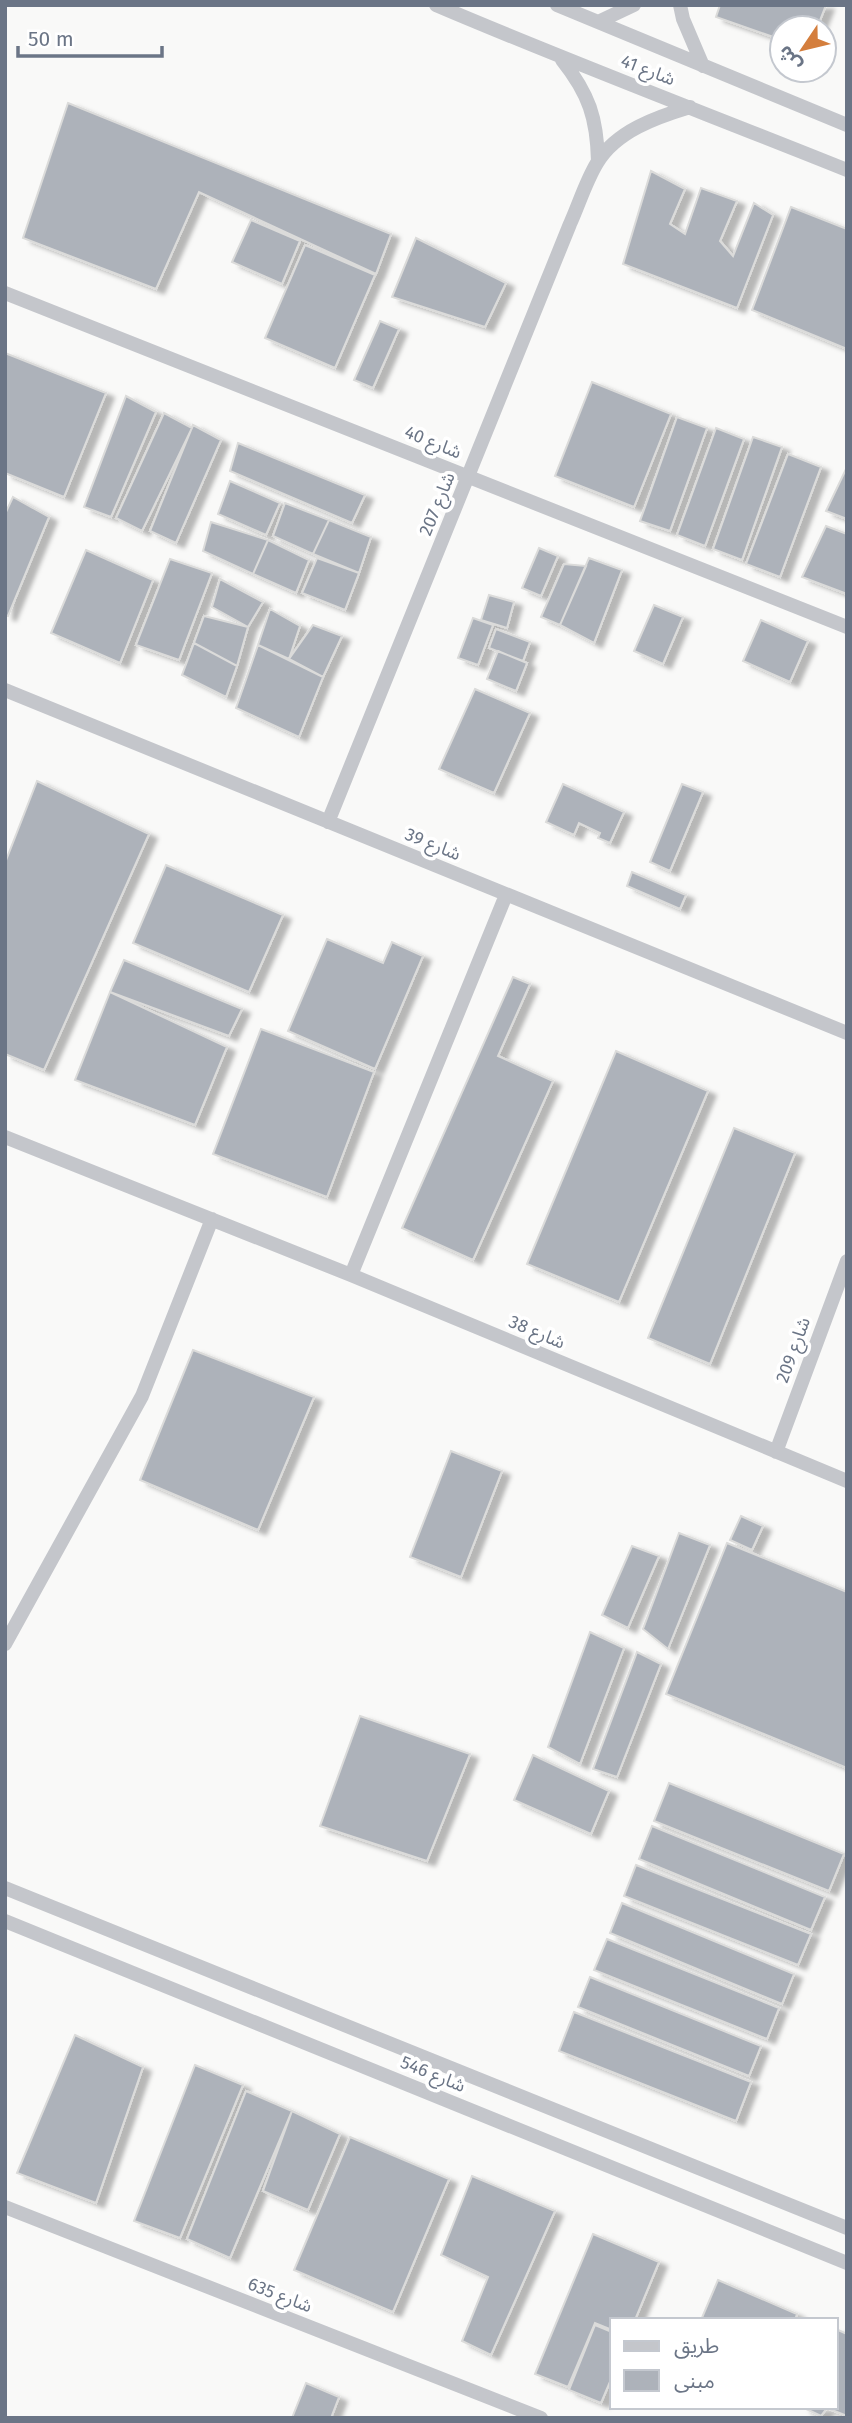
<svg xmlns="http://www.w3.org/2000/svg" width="852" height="2423" font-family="'Fira Sans','Noto Sans Arabic',sans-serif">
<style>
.building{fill:#adb2ba;stroke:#dbdbda;stroke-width:2;filter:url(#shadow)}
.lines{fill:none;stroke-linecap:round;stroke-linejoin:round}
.street{stroke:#c4c6cb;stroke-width:14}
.labels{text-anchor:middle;stroke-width:7;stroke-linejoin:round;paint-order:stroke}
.street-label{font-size:18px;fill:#6b7586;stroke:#fff}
</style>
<defs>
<filter id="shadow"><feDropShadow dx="8" dy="4.5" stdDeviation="2" flood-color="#0004"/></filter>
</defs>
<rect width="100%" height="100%" fill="#f9f9f8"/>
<path class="building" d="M720 5H826L817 28H782V40L716 17Z
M68 103 391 234 376 274 199 192 156 289 23 238Z
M651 171 685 189 670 224 685 234 701 188 737 201 720 241 733 256 754 203 773 215 737 308 623 264Z
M791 207 847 229V349L752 310Z
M251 220 300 241 282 284 232 262Z
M416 238 506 283 485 327 392 297Z
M305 245 375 275 335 368 265 338Z
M380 321 399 329 373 388 354 380Z
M5 353 106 393 64 497 5 473Z
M592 382 671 414 634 507 555 476Z
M126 396 156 412 111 517 84 507Z
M164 413 192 428 142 531 116 518Z
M677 417 707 428 670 531 640 521Z
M193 425 221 440 176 543 150 531Z
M716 428 744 439 705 546 677 535Z
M753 437 782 447 742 560 713 549Z
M238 443 365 495 352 523 230 471Z
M788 454 821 467 780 577 746 564Z
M847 467V519L826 511Z
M230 481 280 503 266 535 218 514Z
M13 497 49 517 8 616 5 615V514Z
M285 503 329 520 313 554 273 536Z
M329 520 371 537 359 573 313 554Z
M211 522 268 540 253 574 203 551Z
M826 526 847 534V594L802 577Z
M268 540 309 560 296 593 253 574Z
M539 548 558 556 541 596 522 588Z
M86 550 153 580 120 663 51 633Z
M317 558 359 573 345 610 302 593Z
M589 558 622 570 594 643 560 625Z
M170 559 212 573 179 660 136 645Z
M564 564 586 566 560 625 541 617Z
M220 579 263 602 248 627 212 607Z
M489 595 514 602 507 628 481 620Z
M654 605 683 617 663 664 634 651Z
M270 609 300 626 289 659 258 645Z
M204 616 248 627 237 666 194 643Z
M473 618 493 625 478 665 458 658Z
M761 620 808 641 790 682 743 661Z
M313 625 342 636 323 677 289 659Z
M496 629 530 642 523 661 489 648Z
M194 643 237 666 226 697 182 675Z
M258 645 323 677 299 737 236 708Z
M498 651 527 663 516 691 487 679Z
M475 689 530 713 494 793 439 769Z
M37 781 149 834 44 1070 5 1054V863Z
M563 784 624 812 610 843 598 838 600 833 579 823 574 835 546 822Z
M682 784 703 792 670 871 650 862Z
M166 865 283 915 249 992 133 943Z
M632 872 686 895 680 909 627 886Z
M327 939 383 963 392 942 423 956 375 1069 288 1031Z
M124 960 242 1009 229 1036 110 992Z
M513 977 530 984 498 1056 553 1081 473 1260 402 1228Z
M110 992 227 1047 195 1125 75 1080Z
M261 1029 374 1072 327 1197 213 1154Z
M616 1051 708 1091 619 1302 527 1264Z
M734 1128 795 1153 710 1364 648 1338Z
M193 1350 314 1397 258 1530 140 1480Z
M451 1451 502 1471 461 1577 410 1557Z
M741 1516 763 1526 752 1550 730 1540Z
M679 1533 710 1545 668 1649 643 1629Z
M727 1543 847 1592V1768L666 1694Z
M632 1546 659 1556 628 1628 602 1615Z
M590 1632 624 1648 580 1764 548 1747Z
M637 1652 661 1664 617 1777 593 1769Z
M360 1716 470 1754 427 1861 320 1826Z
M533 1755 609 1791 591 1834 514 1800Z
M669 1783 844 1854 829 1891 654 1821Z
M652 1826 825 1897 811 1930 639 1859Z
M636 1865 811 1934 798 1965 624 1896Z
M622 1903 794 1974 782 2004 610 1933Z
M607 1939 779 2008 767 2039 594 1970Z
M590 1977 761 2046 749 2076 578 2007Z
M574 2012 751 2082 736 2121 559 2051Z
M75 2035 143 2067 96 2203 17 2173Z
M195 2065 243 2085 180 2238 134 2221Z
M246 2091 292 2111 230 2258 187 2239Z
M292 2111 340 2134 308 2210 263 2191Z
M350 2137 449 2179 393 2312 294 2270Z
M472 2176 555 2211 491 2355 462 2341 488 2277 441 2255Z
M593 2234 659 2262 635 2320H612V2330L595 2323 568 2387 535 2374Z
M718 2280 797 2314 795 2320H701Z
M595 2325 612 2332V2377L601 2403 569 2390Z
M836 2329 847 2334V2416L827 2408 821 2416 802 2407H836Z
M306 2383 339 2397 331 2418H292Z"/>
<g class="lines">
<path class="street" d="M436 5C572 63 710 115 847 170
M557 5 847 125
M680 5 683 19 703 66
M598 22 634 5
M562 60C589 94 597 118 598 161
M5 293 847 627
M5 690 847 1033
M328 822 570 224C579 204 586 181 597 163 616 131 657 117 690 107
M5 1137 351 1275 847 1481
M351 1275 506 895
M776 1452 847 1261
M5 1644 142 1396 212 1219
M5 1888 847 2228
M5 1921 847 2263
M5 2207 541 2418"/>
</g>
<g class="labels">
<g class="street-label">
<text transform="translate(648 70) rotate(21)" y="6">شارع 41</text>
<text transform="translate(433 442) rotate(22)" y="6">شارع 40</text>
<text transform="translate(437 504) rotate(-68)" y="6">شارع 207</text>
<text transform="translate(433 844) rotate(22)" y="6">شارع 39</text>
<text transform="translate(537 1332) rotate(23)" y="6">شارع 38</text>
<text transform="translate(793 1350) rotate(-70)" y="6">شارع 209</text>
<text transform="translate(433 2074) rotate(22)" y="6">شارع 546</text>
<text transform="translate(280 2295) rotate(21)" y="6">شارع 635</text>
</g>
</g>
<rect width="852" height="2423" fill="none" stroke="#6b7586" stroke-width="14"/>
<rect x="610" y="2318" width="228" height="91" fill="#ffffff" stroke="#c4c8cf" stroke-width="2"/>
<rect x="624" y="2341" width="35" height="10" fill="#c4c6cb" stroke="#c4c8cf" stroke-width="2"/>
<text x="674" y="2353" font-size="21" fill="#6b7586">طريق</text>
<rect x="624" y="2370" width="35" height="21" fill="#adb2ba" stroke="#c4c8cf" stroke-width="2"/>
<text x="674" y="2388" font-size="21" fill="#6b7586">مبنى</text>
<g transform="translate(803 49) rotate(235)"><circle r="33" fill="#ffffff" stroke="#c4c8cf" stroke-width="2"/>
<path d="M0-5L12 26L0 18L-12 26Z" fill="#d47e3d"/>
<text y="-10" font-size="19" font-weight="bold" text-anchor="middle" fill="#6b7586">ش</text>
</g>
<path d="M18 46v10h144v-10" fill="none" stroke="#6b7586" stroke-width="3.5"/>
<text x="28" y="46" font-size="21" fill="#6b7586" stroke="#ffffff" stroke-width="5" paint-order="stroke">50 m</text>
</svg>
